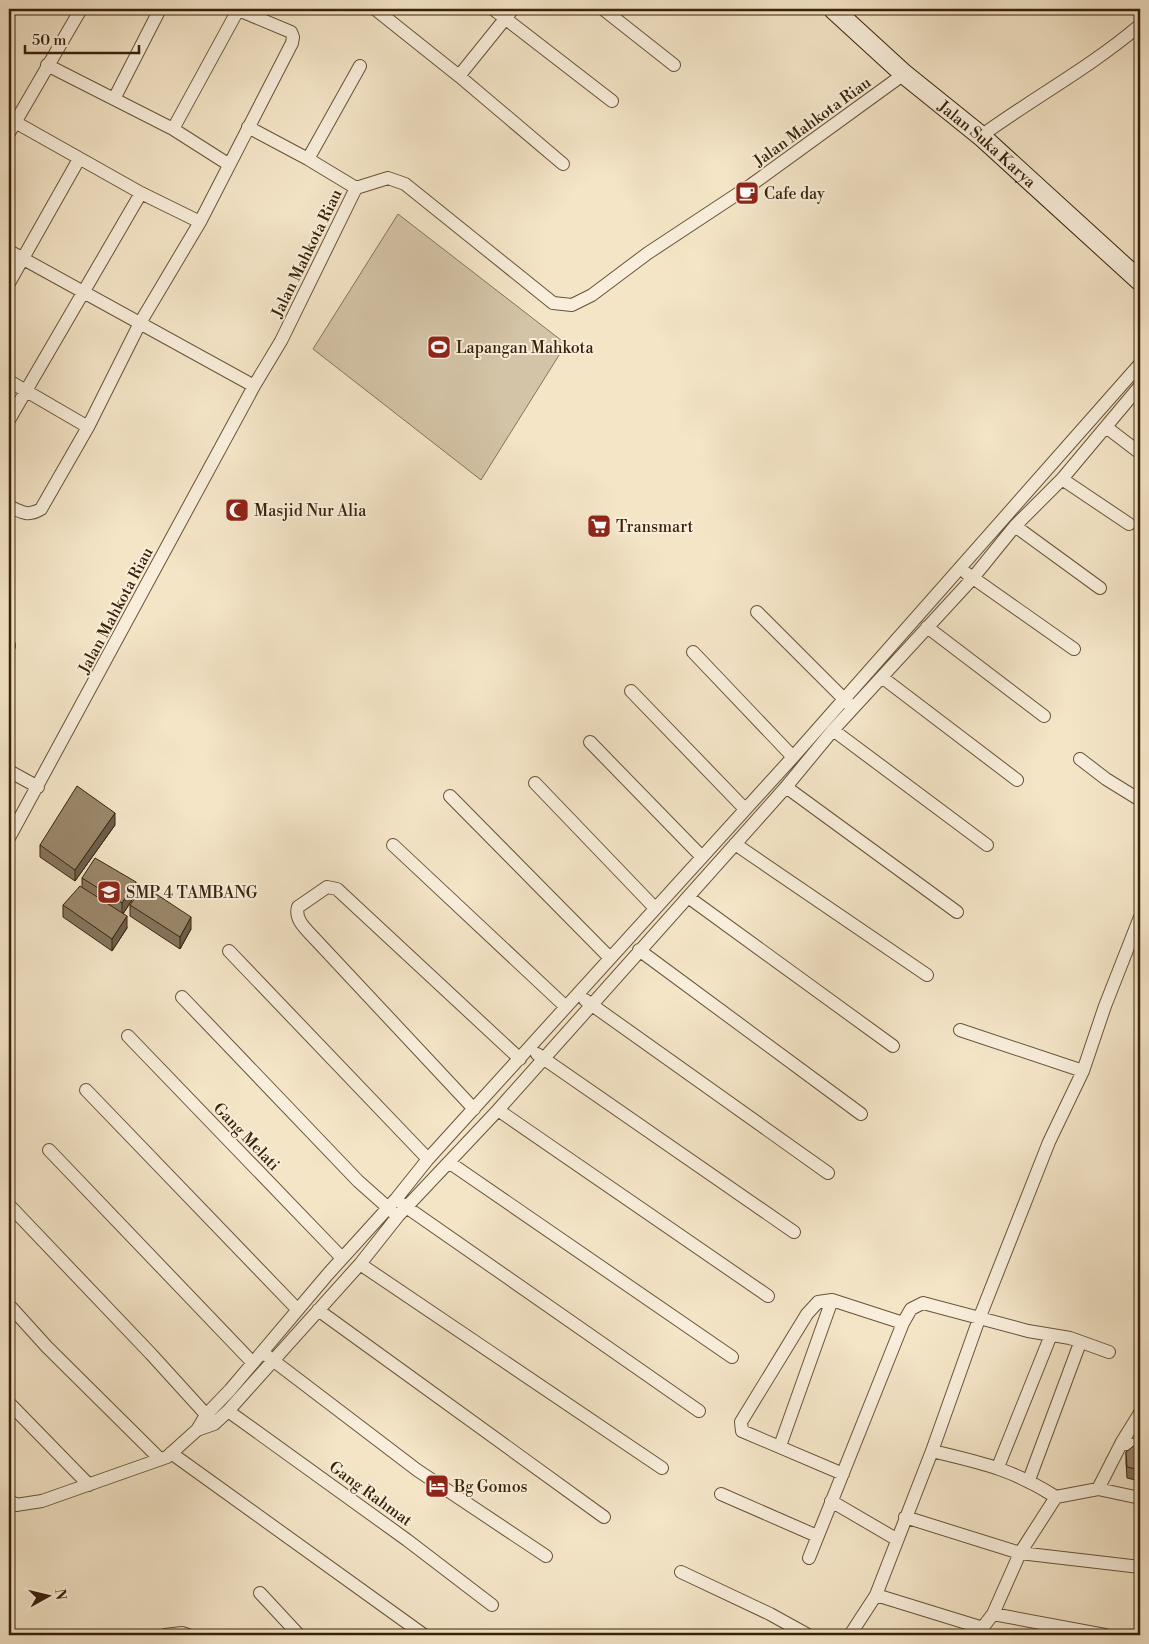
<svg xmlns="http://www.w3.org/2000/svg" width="1149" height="1644" font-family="'Libre Bodoni',serif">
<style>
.green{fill:#d4c4a7;stroke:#867358}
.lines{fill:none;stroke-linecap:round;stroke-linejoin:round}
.minor-casing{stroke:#685338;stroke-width:14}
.secondary-casing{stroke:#392208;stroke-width:21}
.minor{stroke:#f8eedb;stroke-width:12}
.secondary{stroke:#f8eedb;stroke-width:19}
.wall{fill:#84745c;stroke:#392208}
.shaded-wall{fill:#6c5e4b;stroke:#392208}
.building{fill:#9a876b;stroke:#392208}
.labels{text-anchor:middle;stroke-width:4;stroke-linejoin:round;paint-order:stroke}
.street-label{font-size:16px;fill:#392208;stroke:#f8eedb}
.poi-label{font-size:16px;fill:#392208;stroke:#f8eedb;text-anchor:start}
</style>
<rect width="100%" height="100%" fill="#f4e5c7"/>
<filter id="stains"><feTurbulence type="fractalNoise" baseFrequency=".004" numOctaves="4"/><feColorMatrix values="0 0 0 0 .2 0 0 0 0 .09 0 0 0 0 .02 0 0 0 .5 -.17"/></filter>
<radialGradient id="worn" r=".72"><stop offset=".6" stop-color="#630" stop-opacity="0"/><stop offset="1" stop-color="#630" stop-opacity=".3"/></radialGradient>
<path class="green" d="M398 214 566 344 481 480 313 349Z"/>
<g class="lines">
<g class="minor-casing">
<path id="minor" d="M375 9 459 76 563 164
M493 9 612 101
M603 9 674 65
M47 65 173 129 228 164
M459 76 513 9
M114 99 160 9
M15 122 141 193 200 222
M248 127 308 159 356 188
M173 129 238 10
M9 133 81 9
M981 136C1033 98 1091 67 1140 25
M308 159 360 66
M9 251 254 386
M9 283 79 159
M9 381 88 427
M9 420 141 193
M1106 427 1140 453
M1062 479 1129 524
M9 506C21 512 28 517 41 509L88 427 140 323 200 222 292 43 293 37 291 32 236 9
M1015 526 1100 588
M966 573 1074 649
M757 612 849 704
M927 627 1044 716
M9 646V645
M693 652 793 757
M883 678 1017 780
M631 691 745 809
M833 730 987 845
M590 742 702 857
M1080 759 1106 779 1140 800
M9 771 38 787
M535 783 654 907
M786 787 957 912
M450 796 610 958
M9 838 254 386 281 341 356 188 388 178 405 184 553 303 572 305 592 295 648 253 751 185 904 74
M735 844 927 975
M393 845 566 1007
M688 897 893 1046
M639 950 861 1114
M229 951 428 1159
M182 997 358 1181 394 1213
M585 1000 828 1173
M960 1030 1083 1071
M128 1036 342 1258
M537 1054 794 1232
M86 1090 297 1309
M474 1109 315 939C307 930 294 920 298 907L327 887 337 889 520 1059
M498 1110 768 1296
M49 1150 253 1363
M450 1163 732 1357
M402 1204 699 1411
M9 1205 151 1354 211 1420
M360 1264 662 1468
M9 1305 47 1347 160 1459
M318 1310 604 1517
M266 1355 417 1470 546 1556
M9 1403 89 1485
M228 1411 407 1540 492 1605
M197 1430 214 1424 228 1411 360 1264 398 1216 498 1110 786 787 833 730 972 579 1015 526 1062 479 1140 386
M1122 1442 1140 1447
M780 1446 832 1300
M932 1451C982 1463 1012 1469 1056 1497
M171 1453 424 1635
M998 1467 1051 1335
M843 1474 742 1431 741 1422 807 1314 818 1302 832 1300 903 1323
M1029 1480 1080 1343
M1098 1489 1140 1498
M721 1494 817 1536
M9 1500 16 1505 42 1501 167 1457 197 1430 206 1415 230 1390 328 1274 396 1199 428 1159 793 757 1140 364
M831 1501 896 1539
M905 1517 1020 1553 1140 1567
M809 1558 903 1323 911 1309 923 1303 1028 1331 1070 1338 1109 1352
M681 1572 770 1614 808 1635
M260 1593 299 1635
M876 1595 983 1628
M993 1614 1105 1635
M165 1635 182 1633 188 1635
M850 1635 876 1595 932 1451 979 1319 1049 1142 1083 1071 1105 1006 1140 917
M977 1635 993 1614 1020 1553 1056 1497 1098 1489 1122 1442 1140 1413"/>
</g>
<g class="secondary-casing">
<g id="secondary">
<path id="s1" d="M833 9 904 74 981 136 1140 281"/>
</g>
</g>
<use href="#minor" class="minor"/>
<use href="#secondary" class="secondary"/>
</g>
<path class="wall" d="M115 825 75 881 40 857V845Z
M82 878 136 894 123 914 127 928 112 951 63 917V905L82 887Z
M130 905 191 929 180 949 130 916Z
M1140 1445V1481L1127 1478 1126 1463V1452Z"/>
<path class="shaded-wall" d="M115 813V825L75 881V870Z
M136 882V894L122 915V903Z
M127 916V928L112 951V939Z
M191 917V929L180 949V937Z"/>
<path class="building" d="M77 786 115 813 75 870 40 845Z
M95 858 136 882 122 903 82 878Z
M80 886 127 916 112 939 63 905Z
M144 886 191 917 180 937 130 905Z
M1136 1444 1140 1445V1470L1127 1467 1126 1452Z"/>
<defs>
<g id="cafe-square" transform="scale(1.25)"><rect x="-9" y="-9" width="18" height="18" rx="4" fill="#8f2418" stroke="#f8eedb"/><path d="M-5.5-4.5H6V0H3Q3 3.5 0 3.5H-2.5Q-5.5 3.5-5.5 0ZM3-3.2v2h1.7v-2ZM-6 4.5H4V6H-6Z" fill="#fff"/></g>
<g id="stadium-square" transform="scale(1.25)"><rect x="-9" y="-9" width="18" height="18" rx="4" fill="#8f2418" stroke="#f8eedb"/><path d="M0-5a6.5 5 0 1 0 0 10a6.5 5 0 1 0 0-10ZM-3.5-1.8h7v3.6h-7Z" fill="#fff"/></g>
<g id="mosque-square" transform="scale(1.25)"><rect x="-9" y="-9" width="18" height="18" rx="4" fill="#8f2418" stroke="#f8eedb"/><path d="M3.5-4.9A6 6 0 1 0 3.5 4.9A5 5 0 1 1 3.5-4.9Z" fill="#fff"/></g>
<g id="supermarket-square" transform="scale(1.25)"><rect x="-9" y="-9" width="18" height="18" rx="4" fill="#8f2418" stroke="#f8eedb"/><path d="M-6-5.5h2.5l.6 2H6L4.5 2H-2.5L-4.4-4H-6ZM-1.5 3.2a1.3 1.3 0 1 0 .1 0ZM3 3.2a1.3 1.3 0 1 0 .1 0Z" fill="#fff"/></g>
<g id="school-square" transform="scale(1.25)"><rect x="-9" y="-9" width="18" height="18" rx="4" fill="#8f2418" stroke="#f8eedb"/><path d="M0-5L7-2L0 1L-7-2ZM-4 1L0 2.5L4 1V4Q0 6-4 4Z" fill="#fff"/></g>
<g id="hotel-square" transform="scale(1.25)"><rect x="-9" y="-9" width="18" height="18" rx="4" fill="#8f2418" stroke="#f8eedb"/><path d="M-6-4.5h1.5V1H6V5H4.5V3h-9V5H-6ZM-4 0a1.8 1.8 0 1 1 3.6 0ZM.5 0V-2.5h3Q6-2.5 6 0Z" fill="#fff"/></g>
</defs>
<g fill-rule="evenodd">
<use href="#cafe-square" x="747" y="193"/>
<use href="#stadium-square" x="439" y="347"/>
<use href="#mosque-square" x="237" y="510"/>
<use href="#supermarket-square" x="599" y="526"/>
<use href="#school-square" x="109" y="892"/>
<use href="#hotel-square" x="437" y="1486"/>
</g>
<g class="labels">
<g class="street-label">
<text transform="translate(812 121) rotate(-36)" y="6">Jalan Mahkota Riau</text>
<text dy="6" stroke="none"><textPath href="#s1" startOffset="205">Jalan Suka Karya</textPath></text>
<text transform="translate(306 253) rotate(-64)" y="6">Jalan Mahkota Riau</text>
<text transform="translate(115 610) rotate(-62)" y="6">Jalan Mahkota Riau</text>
<text transform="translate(247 1136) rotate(46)" y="6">Gang Melati</text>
<text transform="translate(371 1493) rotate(36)" y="6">Gang Rahmat</text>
</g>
<g class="poi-label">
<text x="764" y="199">Cafe day</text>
<text x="456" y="353">Lapangan Mahkota</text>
<text x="254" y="516">Masjid Nur Alia</text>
<text x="616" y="532">Transmart</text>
<text x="126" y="898">SMP 4 TAMBANG</text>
<text x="454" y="1492">Bg Gomos</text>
</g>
</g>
<rect width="1149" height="1644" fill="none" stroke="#f4e5c7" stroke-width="30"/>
<rect x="10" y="10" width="1129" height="1624" fill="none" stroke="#392208" stroke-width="2.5"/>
<rect x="15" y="15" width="1119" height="1614" fill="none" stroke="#392208"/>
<g transform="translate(48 1596) rotate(82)" stroke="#f8eedb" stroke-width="4" paint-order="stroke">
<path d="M0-4L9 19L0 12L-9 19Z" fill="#392208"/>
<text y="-8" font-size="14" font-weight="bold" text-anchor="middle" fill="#392208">N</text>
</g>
<path d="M25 45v8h114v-8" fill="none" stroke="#392208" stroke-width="2.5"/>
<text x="32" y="45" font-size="15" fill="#392208" stroke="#f8eedb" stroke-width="4" paint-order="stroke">50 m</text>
<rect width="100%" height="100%" filter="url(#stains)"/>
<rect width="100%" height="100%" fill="url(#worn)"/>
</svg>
